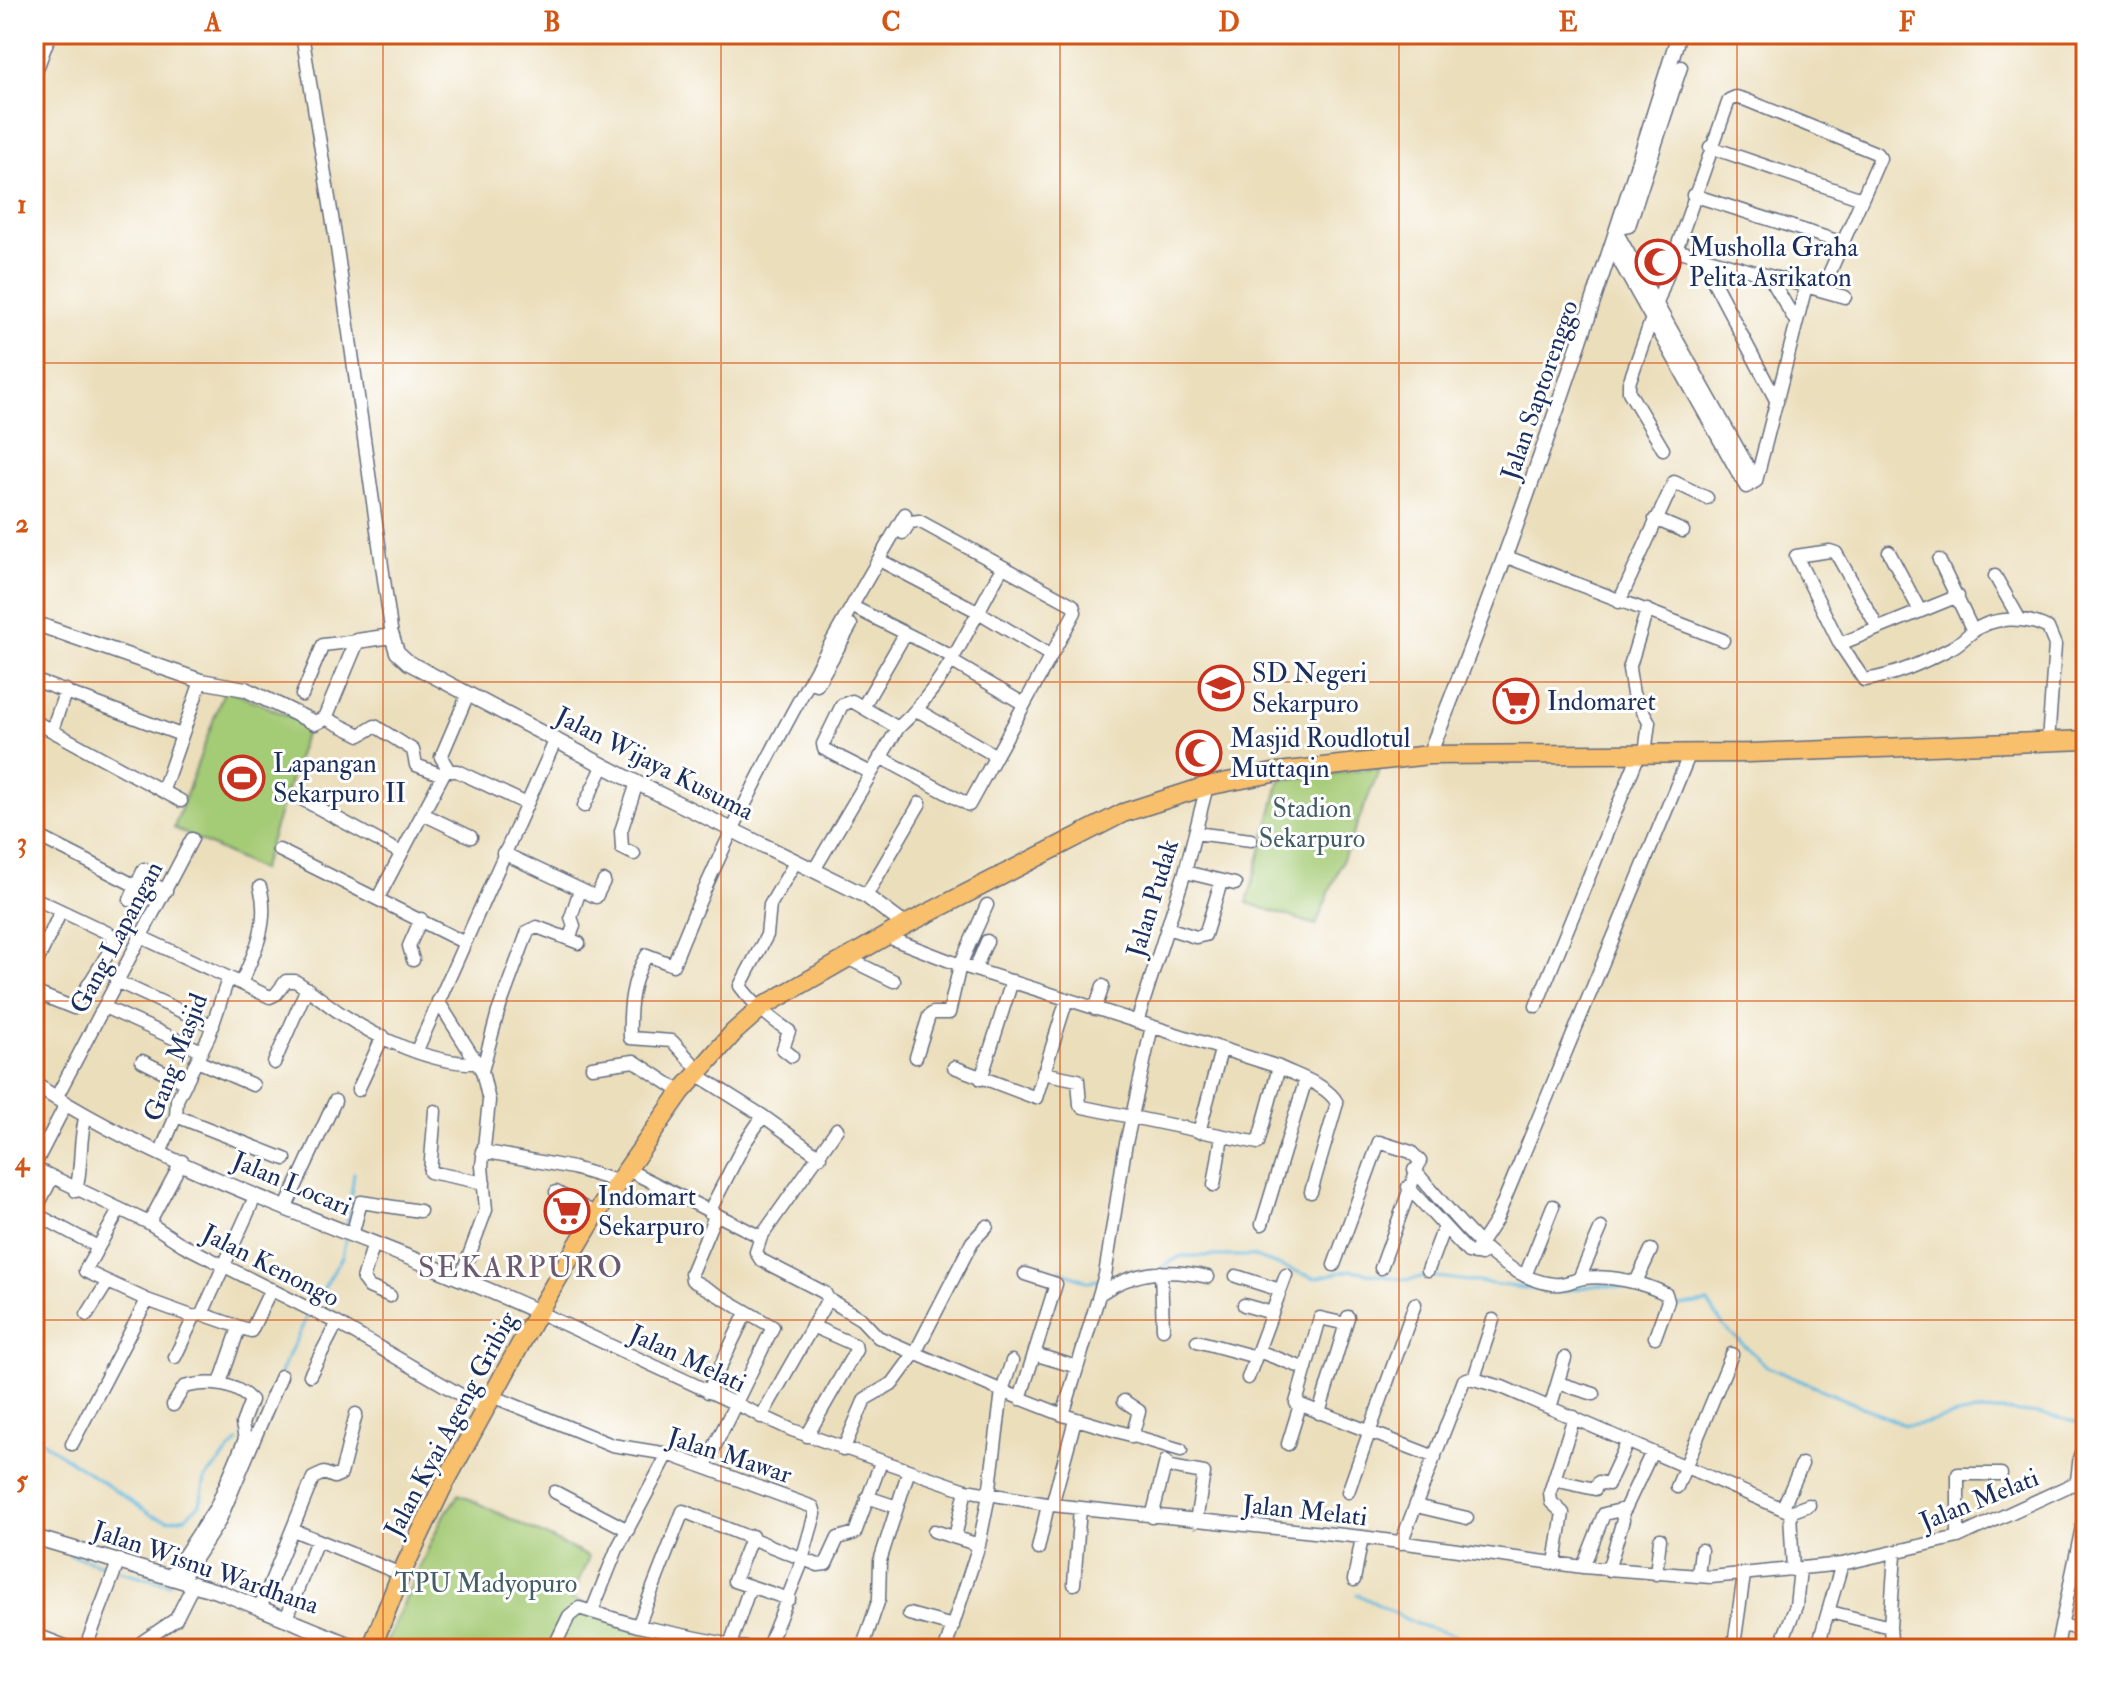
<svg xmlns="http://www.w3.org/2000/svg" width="2120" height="1683" font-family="'IM FELL Double Pica',serif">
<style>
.green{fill:#a4cb75;stroke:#607d6a;stroke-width:2}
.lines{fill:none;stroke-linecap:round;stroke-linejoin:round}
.stream{stroke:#61b8de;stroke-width:3}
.minor-casing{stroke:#646c7f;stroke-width:15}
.tertiary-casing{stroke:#646c7f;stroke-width:17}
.primary-casing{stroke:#646c7f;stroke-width:21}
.minor{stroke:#fff;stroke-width:12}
.tertiary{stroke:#fff;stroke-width:14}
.primary{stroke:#f8bf6c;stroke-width:18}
.grid{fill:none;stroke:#d45514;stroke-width:2;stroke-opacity:0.55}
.labels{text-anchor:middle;stroke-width:6;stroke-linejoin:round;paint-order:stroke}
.poi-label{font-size:26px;fill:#1b2f5e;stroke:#fff;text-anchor:start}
.street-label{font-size:26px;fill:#1b2f5e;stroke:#fff}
.park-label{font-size:26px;fill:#445e65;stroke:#fff}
.quarter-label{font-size:30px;letter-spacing:2px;fill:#6b5a70;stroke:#fff}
.neatline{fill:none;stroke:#d45514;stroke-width:3}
.grid-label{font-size:26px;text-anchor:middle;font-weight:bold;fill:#d45514}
</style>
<rect width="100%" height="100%" fill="#fff"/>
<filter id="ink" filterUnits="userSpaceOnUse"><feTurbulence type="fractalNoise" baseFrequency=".0125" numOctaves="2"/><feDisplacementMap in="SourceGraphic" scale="16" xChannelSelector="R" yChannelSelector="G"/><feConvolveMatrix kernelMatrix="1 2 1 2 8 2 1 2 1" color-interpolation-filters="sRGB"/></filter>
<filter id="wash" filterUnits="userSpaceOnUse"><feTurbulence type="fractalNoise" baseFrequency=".006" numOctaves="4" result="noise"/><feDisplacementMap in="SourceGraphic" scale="32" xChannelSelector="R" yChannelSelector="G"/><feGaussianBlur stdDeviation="1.8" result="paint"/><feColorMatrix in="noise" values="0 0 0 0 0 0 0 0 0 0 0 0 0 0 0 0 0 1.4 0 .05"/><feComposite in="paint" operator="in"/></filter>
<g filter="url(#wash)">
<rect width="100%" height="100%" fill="#ebdebb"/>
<path class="green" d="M225 688 308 725 261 870 174 828Z
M1380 768 1316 925 1247 903 1280 780Z
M459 1494 589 1557 571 1599 716 1646V1649H383L441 1520Z"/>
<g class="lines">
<path class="stream" d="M347 1229 354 1173
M1162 1267 1181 1256H1252L1315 1278 1351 1270 1407 1280 1429 1276 1556 1292 1599 1285 1627 1288 1661 1304
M1059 1270 1089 1282 1101 1279
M1679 1306 1708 1303 1724 1327 1768 1367 1905 1425C1927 1426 1945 1416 1967 1413 2010 1408 2045 1413 2086 1425
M312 1308 342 1257 346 1237
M280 1373 308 1315
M34 1431 47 1445 153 1516 169 1520 186 1517 200 1504 205 1479 238 1441
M34 1545 44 1547
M70 1555 112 1568
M120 1571 170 1584
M1357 1594 1416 1624 1454 1635 1469 1649"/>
</g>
</g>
<g filter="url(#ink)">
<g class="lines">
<g class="minor-casing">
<path id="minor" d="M302 34 336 241 392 636
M34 77 50 34
M1710 147 1862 199
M1693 195 1840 242
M1618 228 1629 226 1681 67
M1617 233 1756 481
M1612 248 1746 487 1756 481 1806 286
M1676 250 1845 297
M1700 256 1777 402
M1769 276 1795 320
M1663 449 1629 392V383L1729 100 1736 97 1746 100 1876 153 1880 158 1822 290
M1655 519 1683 531
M1889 552 1920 611
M1507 557 1723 640
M1939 560 1973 631
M885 563 977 611 1050 655
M1995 576 2020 620
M1619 602 1674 482 1707 498
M859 610 953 657
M1878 628 1836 553 1830 551 1796 556 1840 644 1864 680C1895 676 1924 662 1951 648 1959 644 1964 638 1971 633 1991 616 2025 616 2048 628L2055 645 2048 742
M1840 644 1958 596
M951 661 1024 704
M34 680 181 735
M817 685 851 625
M302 695 323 645 357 641
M863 707 905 634
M917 710 996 756
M325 718 360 735 375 726 413 750 416 765 442 775
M34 721 181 801
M52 730 66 690
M1645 754 1649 722 1633 694 1629 669 1647 610
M880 757 969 805 1075 612 1073 605 919 521 910 522 903 533
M448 769 441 757 468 694
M871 773 824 749 823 744 842 705 852 701 898 728
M163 790 201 681
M298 797 401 853
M584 806 604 765
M423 814 471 837
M1195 833 1251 840
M34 834 136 886
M279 850 465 943
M34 852 42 837
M503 853 596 897 604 881
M634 854 622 848 621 831 637 783
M814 870 898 728C946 685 971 622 1002 568
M1185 872 1235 884
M140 877 166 891
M866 896 920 803
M34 898 110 934 114 944 74 1008 34 992
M378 898 445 771H457L527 804
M130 900 144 869
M1167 928 1196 937 1205 935 1221 882
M139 936 270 997 276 994 286 981H295C311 990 325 1003 340 1013 377 1038 433 1065 478 1063
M885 936 960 965 1279 1067C1297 1076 1328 1085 1337 1103L1311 1192
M569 939 574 926 571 917 580 890
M847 958 894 981
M413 960 409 946 421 919
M34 968 61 911
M975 969 987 941
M116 981 213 1026
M241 983C255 953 270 921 260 887
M438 1001 482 1071 489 1101 482 1166 486 1210 461 1277
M1536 1006 1639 754
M104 1007 202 1051
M1095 1009 1103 986
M1137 1022 1185 872 1207 786
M417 1050 556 739
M792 1056 783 1049 789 1031C771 1019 753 1004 740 986L767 935 770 905 796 861
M916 1057 929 1016 933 1013H949L960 965 987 905
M142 1061 186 1083
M197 1061 253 1085
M274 1063 307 988
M592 1067 634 1061 681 1092
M954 1067 1036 1098 1067 999
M699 1070 672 1041 630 1038C629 1009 631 980 647 955L673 965C735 807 820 660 905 514
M482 1071 498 1012 528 931 537 927 579 943
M1043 1073 1078 1080 1080 1105 1083 1107 1258 1143 1279 1067
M696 1074 763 1116 820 1157
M981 1079 1012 981
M358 1090 383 1036
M56 1098 192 839
M435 1111 430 1172 484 1183
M176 1116 285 1159
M1199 1132 1221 1050
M161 1151 176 1116 177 1100 209 1036 228 979
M482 1151 573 1168 617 1181
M34 1166 66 1104
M34 1168 149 1223 183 1245 337 1323 485 1409
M626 1169 761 1237
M1414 1170C1452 1211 1495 1277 1553 1284 1563 1286 1573 1280 1583 1278 1610 1275 1642 1282 1666 1294L1668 1301 1655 1337
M52 1178 34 1213 98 1247
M1214 1185 1222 1136
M1408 1187 1468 1252 1481 1255
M76 1191C83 1162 78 1144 86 1115
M556 1192 596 1214
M286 1207 335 1101
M119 1210 85 1271 147 1300
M709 1212 744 1144 763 1116
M149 1223 182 1161
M1262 1224 1306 1079
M352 1235 361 1202 420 1211
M374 1243 363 1279 369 1287 390 1296
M1474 1254 1496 1220 1690 753
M1334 1265 1379 1142 1411 1152 1420 1161 1381 1268
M1428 1270 1444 1227
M1161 1272 1163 1329
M1236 1276 1280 1290
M1525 1276 1553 1206
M1579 1279 1601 1228
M1636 1282 1651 1250
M1100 1294C1132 1271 1170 1268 1208 1277
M828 1299 861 1319 878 1337 1002 1391 1012 1361
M1244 1305 1272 1313
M538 1312 792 1430 966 1490 1052 1505 1362 1537 1583 1567 1711 1577 1842 1564 1958 1537 2086 1478
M202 1314 251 1331 271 1289
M87 1315 107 1283
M1346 1324 1320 1318 1296 1403 1435 1457
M1197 1341 1256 1357
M1258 1351 1306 1369
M1034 1354 1077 1367
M175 1357 194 1317 202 1314 255 1197
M310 1375 337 1323
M1248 1378 1286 1275
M1474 1378 1493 1320
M220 1383 239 1328
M1558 1383 1594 1394
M708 1392 746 1313
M492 1396 612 1445 668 1454 813 1507 815 1514 800 1567 767 1649
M1020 1399 1056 1284 1025 1274
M1124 1401 1139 1411 1132 1437
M1550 1408 1565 1358
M1319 1413 1348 1317
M1063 1415 1181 1450
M761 1417 828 1299 825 1293 761 1260 756 1252 761 1237 837 1129
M807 1436 856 1350 855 1345 812 1326
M72 1444 147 1300 194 1317
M1288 1444 1300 1405
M843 1450 865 1399 893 1383 915 1353 972 1242 987 1226
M705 1466 773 1327 692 1280 691 1273 715 1216
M1165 1466 1204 1473 1196 1521
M1554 1480 1595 1489 1599 1482 1608 1484 1628 1441
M2077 1481 2080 1455
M1677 1487 1732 1354
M555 1492 628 1530
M1348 1492 1415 1304
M867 1497 897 1507
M1052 1505 1075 1420
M1416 1506 1467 1518
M1783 1507 1802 1464
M1790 1512 1793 1570
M1790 1512 1809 1505
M1152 1517 1166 1461
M293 1530 401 1574
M934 1531 979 1545
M752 1536 734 1581 789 1599
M955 1537 966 1490
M1958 1537V1474H2001
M1401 1543 1464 1380 1470 1378 1502 1387 1790 1512
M1038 1549 1048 1505
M1555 1563 1563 1513 1551 1502 1550 1492 1574 1417
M1583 1567 1604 1514 1625 1509 1652 1452
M1608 1570 1623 1520 1622 1511
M1656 1574 1660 1539
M171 1575 216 1507 245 1439 242 1424 251 1400C233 1382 208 1381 184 1387L173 1405
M1698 1576 1701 1550
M182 1579 219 1522 281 1376
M1354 1580 1362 1537
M1074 1584 1080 1508
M261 1606 313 1478 324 1473 334 1477 341 1474 356 1414
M592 1611 617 1549 668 1454
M1830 1612 1890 1627 1891 1641 1905 1649
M909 1614 953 1626
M287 1616 317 1540
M2062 1625 2086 1631
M638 1626 751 1649
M1890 1627 1895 1554
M34 1634 73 1649
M1735 1638 1744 1575
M730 1645 750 1587
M1977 1646 1979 1649
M85 1649 119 1560
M138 1649 142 1642 176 1619 194 1583
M553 1649 569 1616 579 1608 638 1626 683 1511 818 1565 826 1564 838 1538 855 1533 881 1462
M862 1649 879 1599 880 1561 908 1473
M945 1649 979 1545 989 1495 1002 1391 1063 1415 1105 1275 1125 1148 1152 1026
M1779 1649 1796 1606 1800 1569
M1817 1649 1842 1564
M2064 1649 2058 1641 2086 1508 2084 1478"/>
</g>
<g class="tertiary-casing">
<path id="tertiary" d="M34 623 201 681 245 689 315 723 325 718 357 641 392 636 397 652 409 663 637 783 866 896 905 925
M1429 755C1524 518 1603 277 1679 34
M34 1084C186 1183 373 1236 538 1312
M34 1537 223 1593 360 1649"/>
</g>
<g class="primary-casing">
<path id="primary" d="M371 1649 401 1574 442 1488 538 1312 596 1214 681 1092 734 1032 762 1007 905 925 1123 813 1207 786 1278 772 1429 755 1749 753 2086 740"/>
</g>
<use href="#minor" class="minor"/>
<use href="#tertiary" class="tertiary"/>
<use href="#primary" class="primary"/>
</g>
</g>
<path class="grid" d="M383 34V1649M721 34V1649M1060 34V1649M1399 34V1649M1737 34V1649M34 363H2086M34 682H2086M34 1001H2086M34 1320H2086"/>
<defs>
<g id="mosque-ring" transform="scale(2.3)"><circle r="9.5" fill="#fff" stroke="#c8321e" stroke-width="1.5"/><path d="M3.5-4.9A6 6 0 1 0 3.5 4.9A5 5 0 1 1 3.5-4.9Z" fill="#c8321e"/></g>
<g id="school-ring" transform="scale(2.3)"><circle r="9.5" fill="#fff" stroke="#c8321e" stroke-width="1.5"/><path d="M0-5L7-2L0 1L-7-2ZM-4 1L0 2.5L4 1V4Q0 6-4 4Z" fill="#c8321e"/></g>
<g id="supermarket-ring" transform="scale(2.3)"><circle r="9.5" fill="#fff" stroke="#c8321e" stroke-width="1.5"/><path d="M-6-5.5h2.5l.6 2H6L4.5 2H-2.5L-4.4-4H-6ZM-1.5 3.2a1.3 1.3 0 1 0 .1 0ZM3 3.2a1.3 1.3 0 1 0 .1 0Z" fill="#c8321e"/></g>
<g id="stadium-ring" transform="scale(2.3)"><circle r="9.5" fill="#fff" stroke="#c8321e" stroke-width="1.5"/><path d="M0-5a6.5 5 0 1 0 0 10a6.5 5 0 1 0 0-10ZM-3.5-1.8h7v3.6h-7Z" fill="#c8321e"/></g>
</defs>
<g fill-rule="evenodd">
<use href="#mosque-ring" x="1658" y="262"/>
<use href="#school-ring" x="1221" y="688"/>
<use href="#supermarket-ring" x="1516" y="701"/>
<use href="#mosque-ring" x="1199" y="753"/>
<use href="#stadium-ring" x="242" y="778"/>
<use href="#supermarket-ring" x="567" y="1211"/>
</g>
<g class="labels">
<g class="poi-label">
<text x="1689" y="256">Musholla Graha<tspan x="1689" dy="30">Pelita Asrikaton</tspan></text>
<text x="1252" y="682">SD Negeri<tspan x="1252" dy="30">Sekarpuro</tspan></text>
<text x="1547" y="710">Indomaret</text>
<text x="1230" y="747">Masjid Roudlotul<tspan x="1230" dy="30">Muttaqin</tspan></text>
<text x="273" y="772">Lapangan<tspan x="273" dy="30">Sekarpuro II</tspan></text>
<text x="598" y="1205">Indomart<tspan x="598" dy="30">Sekarpuro</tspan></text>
</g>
<g class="street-label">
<text transform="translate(1539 390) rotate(-71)" y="9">Jalan Saptorenggo</text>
<text transform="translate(655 763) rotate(27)" y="9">Jalan Wijaya Kusuma</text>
<text transform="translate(1152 898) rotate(-73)" y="9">Jalan Pudak</text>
<text transform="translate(116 937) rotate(-62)" y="9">Gang Lapangan</text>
<text transform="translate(175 1057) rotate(-69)" y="9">Gang Masjid</text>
<text transform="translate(292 1183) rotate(23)" y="9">Jalan Locari</text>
<text transform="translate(271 1265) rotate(27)" y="9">Jalan Kenongo</text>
<text transform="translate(688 1358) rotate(25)" y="9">Jalan Melati</text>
<text transform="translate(450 1424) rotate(-62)" y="9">Jalan Kyai Ageng Gribig</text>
<text transform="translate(730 1455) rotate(18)" y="9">Jalan Mawar</text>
<text transform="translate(1979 1499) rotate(-22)" y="9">Jalan Melati</text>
<text transform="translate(1305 1510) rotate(6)" y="9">Jalan Melati</text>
<text transform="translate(206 1567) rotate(19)" y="9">Jalan Wisnu Wardhana</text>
</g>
<g class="park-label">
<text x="1312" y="817">Stadion<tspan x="1312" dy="30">Sekarpuro</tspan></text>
<text x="486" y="1592">TPU Madyopuro</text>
</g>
<g class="quarter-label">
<text x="521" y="1277">SEKARPURO</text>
</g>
</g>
<rect width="2120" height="1683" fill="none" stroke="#fff" stroke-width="88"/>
<rect x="44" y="44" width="2032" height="1595" class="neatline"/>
<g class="grid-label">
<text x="213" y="31">A</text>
<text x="552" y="31">B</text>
<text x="891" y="31">C</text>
<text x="1229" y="31">D</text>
<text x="1568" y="31">E</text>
<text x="1907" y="31">F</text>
<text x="22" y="213">1</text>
<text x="22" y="532">2</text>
<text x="22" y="851">3</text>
<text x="22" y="1170">4</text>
<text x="22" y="1489">5</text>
</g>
</svg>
